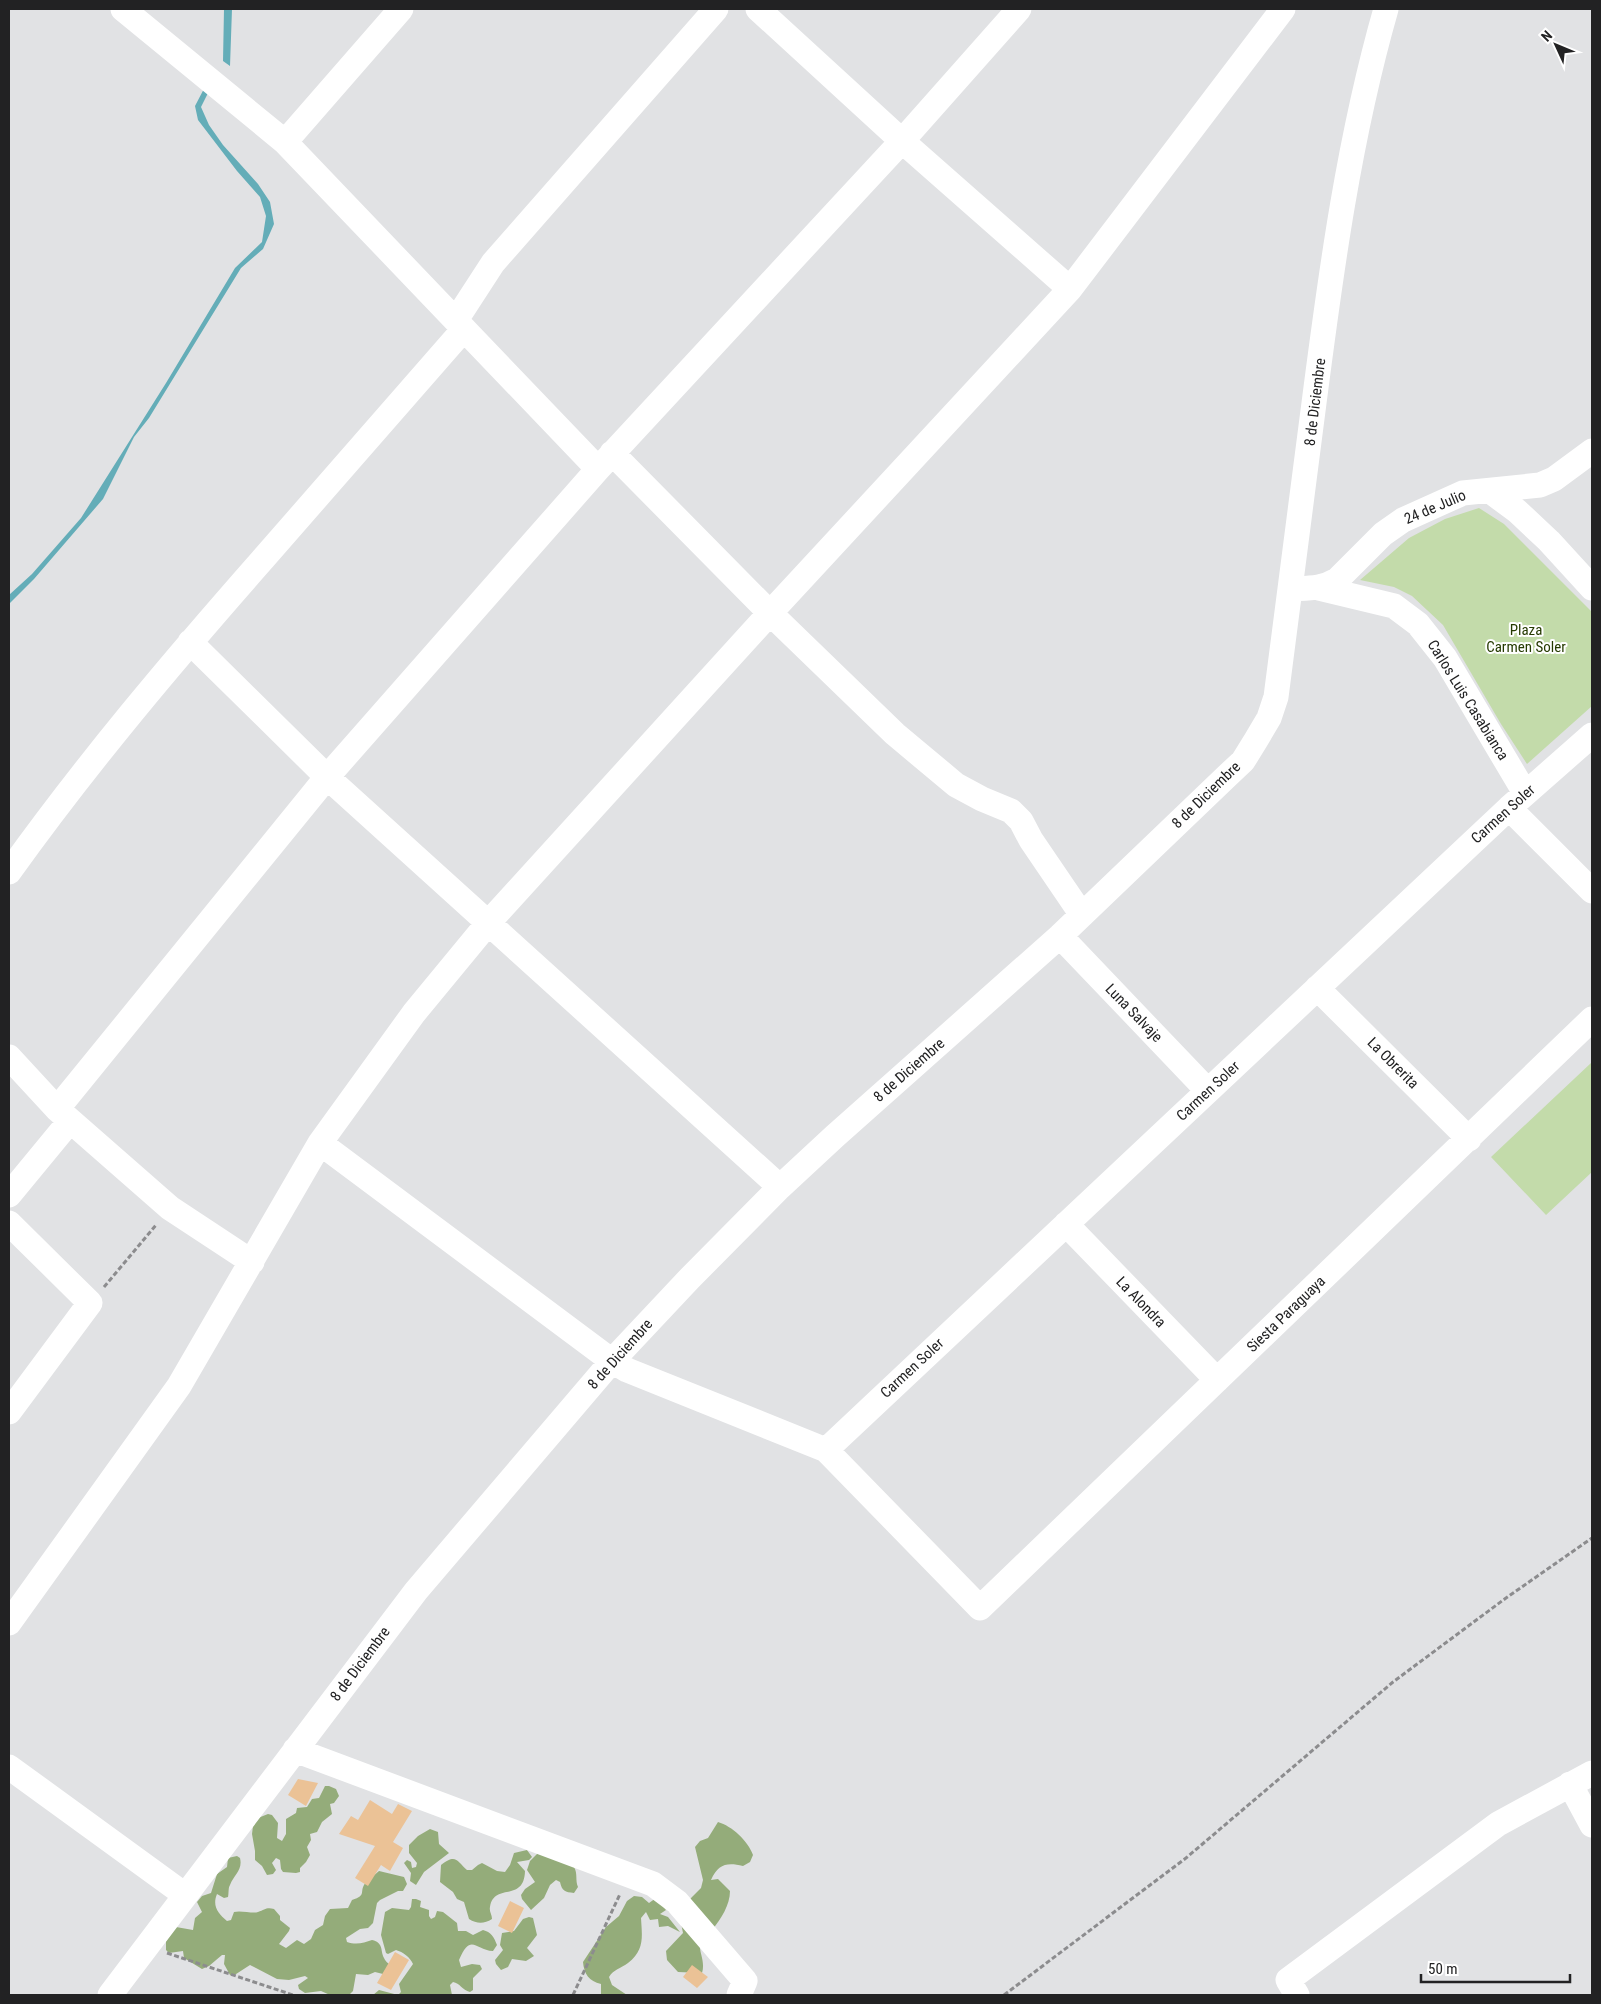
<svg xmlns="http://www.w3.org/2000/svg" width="1601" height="2004" font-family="'Roboto Condensed',sans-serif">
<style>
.green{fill:#c3dbaa}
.forest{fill:#94ac7a}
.water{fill:#64adb8}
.building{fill:#ebc296}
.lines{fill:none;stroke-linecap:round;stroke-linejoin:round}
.path{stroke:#8c8c8e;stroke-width:3;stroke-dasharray:5 2.5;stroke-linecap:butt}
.minor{stroke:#fff;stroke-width:25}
.labels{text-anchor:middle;stroke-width:4;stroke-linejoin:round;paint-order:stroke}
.street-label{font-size:15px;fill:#222223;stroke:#fff}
.park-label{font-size:15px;fill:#263b02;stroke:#fff}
</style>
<rect width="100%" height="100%" fill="#e1e2e4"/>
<path class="green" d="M1479 508 1504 524 1592 612V706L1527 764 1501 724 1443 625 1412 596 1394 587 1360 580 1409 538 1445 519Z
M1591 1063 1592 1172 1546 1215 1491 1157Z"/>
<path class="forest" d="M325 1786H329L336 1789 339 1796 334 1803 330 1804 332 1814 322 1822 317 1832 310 1834 311 1840 307 1847 310 1855 306 1862 300 1868V1872L296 1873 283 1872 281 1869 280 1860 276 1858 272 1863 276 1870 273 1874 267 1875 262 1866 255 1860V1851L252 1834 253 1826 258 1818 268 1814 272 1815 278 1823 277 1838 282 1841 286 1834V1819L296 1813 297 1808 307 1807 312 1799 319 1798Z
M718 1822C732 1826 748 1841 753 1855L750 1862 743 1866C727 1862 718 1864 711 1880L718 1879 730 1891C730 1905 721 1919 712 1930 709 1934 703 1938 701 1942 697 1950 706 1960 702 1973L678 1972 667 1960 666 1951 683 1933 681 1923 688 1901 701 1888 703 1880 695 1847 700 1841 708 1838Z
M430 1829 438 1832 439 1844 449 1853 424 1872 416 1885 410 1881 411 1873 404 1863 407 1860 411 1862 412 1868 416 1867 417 1863 409 1853V1845L418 1836Z
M527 1850 532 1857 529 1860 517 1862 525 1871C524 1903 494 1882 490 1907 489 1912 492 1914 492 1919 484 1924 477 1924 469 1919L464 1902 457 1899 453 1892 440 1882 441 1865C456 1853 457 1861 467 1870H472L478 1865 482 1863 497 1871 505 1872 510 1865 514 1853Z
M538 1853 574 1867C578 1874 575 1880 578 1887L574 1893C565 1892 562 1891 560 1882L556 1880 550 1885 544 1898 531 1910 522 1899 521 1895 525 1889 535 1882 527 1870 530 1861Z
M237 1856 240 1858C243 1870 234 1875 230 1885 228 1888 229 1893 228 1897L224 1898 217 1894C212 1906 218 1913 227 1921L231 1920 234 1912C241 1910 253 1914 258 1912 265 1910 266 1907 274 1909L280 1916V1920L290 1928 289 1931 279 1944 286 1948 297 1940 304 1944 311 1939 315 1930 323 1925 325 1916 330 1909 348 1908 352 1900C368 1895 358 1892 366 1882 370 1878 375 1875 379 1871L404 1877 407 1884 403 1891H398L380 1900 377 1903 373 1923 368 1928 360 1929 346 1938 347 1942C356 1945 364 1943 372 1940 384 1943 380 1950 384 1958 385 1961 388 1963 390 1965L383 1974 375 1972 368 1975 356 1974 353 1991 349 1995H330L321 1991 305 1993 299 1989 298 1985 308 1978 305 1976 289 1980 277 1979 250 1965 233 1976 230 1975 224 1964 225 1955H222L209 1966 202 1969 184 1958 183 1951 169 1953 166 1950V1941L176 1927 193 1930 195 1918 202 1912 197 1902 202 1896 211 1893 217 1874 227 1867 228 1858Z
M634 1896 642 1897 649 1903 656 1898 666 1910 660 1914 668 1917 680 1932 668 1926 659 1927 658 1919 650 1920 646 1912 641 1918C642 1936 645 1950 628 1963 620 1969 614 1969 609 1977L612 1985 627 1995H601V1984C589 1981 584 1974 583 1962L606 1927 619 1916 627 1901Z
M412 1899H416L421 1901 420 1907 429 1910V1916L431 1919 435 1917 437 1911 443 1912 457 1923 458 1931H466L473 1935 483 1930C491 1932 494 1937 497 1945L493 1951C475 1950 471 1932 459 1960L461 1967 472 1964 480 1965 482 1969 473 1978V1990L470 1992C462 1990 460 1983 453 1982L450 1985 452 1995H373L379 1990 398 1995 401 1992 399 1984 413 1964C410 1957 403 1952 396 1950L388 1954 386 1953 381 1935 385 1912 392 1908 409 1910 411 1907Z
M529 1917 533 1918 537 1935 527 1948 534 1956 526 1961 512 1959 508 1967 501 1970 496 1964 495 1960 503 1950 500 1945 502 1933 514 1931 523 1919Z"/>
<path class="water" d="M224 9H232L230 66 223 61Z
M207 83 211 87 201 107 209 125 223 145 258 184 270 202 274 224 263 249 241 268 149 418 134 437 103 499 34 579 9 604V595L32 574 81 518 166 383 235 268 262 242 266 216 260 197 237 171 198 120 195 106Z"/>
<path class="building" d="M298 1779 318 1783 306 1806 288 1795Z
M370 1800 392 1814 398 1804 412 1811 393 1842 403 1848 390 1871 381 1865 368 1886 355 1878 375 1846 339 1834 351 1816 358 1820Z
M510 1901 524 1908 512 1933 498 1926Z
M395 1952 409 1960 391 1990 377 1983Z
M692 1965 708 1977 697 1988 683 1977Z"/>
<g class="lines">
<path class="path" d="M104 1287 156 1225
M167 1953 293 1995
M573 1995 620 1894
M1004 1995 1186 1858 1393 1682 1506 1598 1592 1538"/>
<path class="minor" d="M123 9 285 142 598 469
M758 9 902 141 1070 289
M285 142 401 9
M456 320 493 263 716 9
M612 453 770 613 895 734 956 785 982 799 1011 811 1021 821 1031 840 1082 915
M1490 491 1517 511 1549 541 1592 588
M1319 588 1394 606 1418 624 1445 658 1525 793
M1291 589C1308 588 1322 589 1337 580L1383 534 1403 520 1463 493 1540 485 1554 479 1592 451
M190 642 327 777 780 1187
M1509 808 1592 891
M9 872C87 763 174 660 263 559 330 482 397 405 464 329
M1060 936 1208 1091
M1317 988 1469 1139
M9 1057 57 1109 170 1208 252 1262
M57 1109 327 777 598 469 902 141 1019 9
M320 1143 612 1361 627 1370 826 1450 980 1608 1592 1019
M9 1195 70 1121
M9 1223 90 1303 9 1412
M1066 1224 1217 1380
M826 1450 1509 808 1592 735
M9 1623 179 1386 320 1143 414 1013 489 922 770 613 1070 289 1283 9
M295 1750 653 1884 677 1902 745 1981 739 1995
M9 1767 185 1895
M1570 1784 1592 1825
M110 1995 416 1591 612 1361 690 1278 780 1187 835 1136 1060 936 1227 776 1243 761 1256 740 1269 718 1276 697C1289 599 1302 501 1314 403 1331 271 1349 138 1386 9
M1297 1995 1288 1980 1498 1824 1592 1773"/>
</g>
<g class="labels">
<g class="street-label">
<text transform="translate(1315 402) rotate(-83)" y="5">8 de Diciembre</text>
<text transform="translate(1435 507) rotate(-23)" y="5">24 de Julio</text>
<text transform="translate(1468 700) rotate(58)" y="5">Carlos Luis Casabianca</text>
<text transform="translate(1206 795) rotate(-44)" y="5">8 de Diciembre</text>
<text transform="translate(1503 814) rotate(-42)" y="5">Carmen Soler</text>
<text transform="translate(1134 1013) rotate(46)" y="5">Luna Salvaje</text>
<text transform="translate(1393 1063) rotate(45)" y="5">La Obrerita</text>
<text transform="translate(909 1070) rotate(-41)" y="5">8 de Diciembre</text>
<text transform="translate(1208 1091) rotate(-43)" y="5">Carmen Soler</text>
<text transform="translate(1141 1302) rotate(46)" y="5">La Alondra</text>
<text transform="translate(1286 1314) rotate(-44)" y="5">Siesta Paraguaya</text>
<text transform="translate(620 1354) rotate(-48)" y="5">8 de Diciembre</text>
<text transform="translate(912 1368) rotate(-43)" y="5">Carmen Soler</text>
<text transform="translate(360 1664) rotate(-53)" y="5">8 de Diciembre</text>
</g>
<g class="park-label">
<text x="1526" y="635">Plaza<tspan x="1526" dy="17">Carmen Soler</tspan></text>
</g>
</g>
<rect width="1601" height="2004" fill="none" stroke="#222223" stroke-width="20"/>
<g transform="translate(1556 45) rotate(314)" stroke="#ffffff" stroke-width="4" paint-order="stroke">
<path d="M0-4L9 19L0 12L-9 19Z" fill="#222223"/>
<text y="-8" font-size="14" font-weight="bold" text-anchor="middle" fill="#222223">N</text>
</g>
<path d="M1421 1974v8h149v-8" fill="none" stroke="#222223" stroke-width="2.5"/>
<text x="1428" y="1974" font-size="15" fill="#222223" stroke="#ffffff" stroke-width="4" paint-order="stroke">50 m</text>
</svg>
